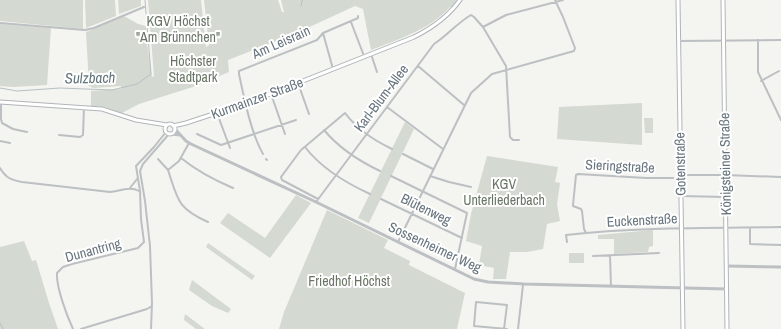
<svg xmlns="http://www.w3.org/2000/svg" width="781" height="329" font-family="'Archivo Narrow',sans-serif">
<style>
.green{fill:#d4d9d1}
.lines{fill:none;stroke-linecap:round;stroke-linejoin:round}
.stream{stroke:#b7c0c4;stroke-width:1}
.secondary-casing{stroke:#b1b5b9;stroke-width:5}
.minor{stroke:#bcc0c2;stroke-width:2}
.tertiary{stroke:#bcc0c2;stroke-width:3}
.secondary{stroke:#fff;stroke-width:3}
.labels{text-anchor:middle;stroke-width:4;stroke-linejoin:round;paint-order:stroke}
.park-label{font-size:14px;fill:#697665;stroke:#fff}
.street-label{font-size:14px;fill:#67747e;stroke:#fff}
.water-label{font-size:15px;font-style:italic;fill:#63757b;stroke:#fff}
</style>
<rect width="100%" height="100%" fill="#f4f4f1"/>
<path class="green" d="M0 0H83V29L0 21Z
M85 0H115L116 16 86 28Z
M118 0H141V6L119 14Z
M148 0H201L206 47 209 45 204 0H278L282 12H284L281 0H457L452 7H450C429 30 399 39 371 50L363 9 355 6 292 35 228 60 229 72 196 86 139 104 122 113 105 107 91 106V91L121 89V86L93 88 88 85V67L86 32 124 16 138 24 146 26 147 44 152 77 154 76Z
M0 24 51 28 47 85 13 87 0 86Z
M642 103V145L557 139 559 107Z
M644 118H653V133H645Z
M405 122 414 129 369 223 358 218Z
M487 156 558 167 555 182 560 183 557 204 560 221 547 224 543 249 527 252H510L506 279H493L494 268 479 265 482 246 466 241 471 214Z
M296 195 311 203 270 258 220 223 228 213 265 238Z
M327 210 388 240 384 248 410 261 409 265 465 293 457 329H279L284 312Z
M653 230V246L649 247 648 252 614 254V239H598V235Z
M24 241 32 261 36 260 49 303 58 329H0V247Z
M208 243 255 276 252 280 206 247Z
M569 253H584V263H569Z
M192 280 231 309 228 313 212 306 189 290Z
M185 314 205 329H196L184 320Z"/>
<g class="lines">
<path class="stream" d="M301 6 302 1 303 0
M0 88 17 91 60 88 112 90 137 84 151 74 145 0
M0 323 3 329"/>
<g class="secondary-casing">
<path id="secondary" d="M678 0 683 329
M723 0 727 329
M0 102 102 109 136 120 167 125
M165 129a5 5 0 1 1 10 0a5 5 0 1 1-10 0Z
M173 126 186 123 250 102 414 37C432 28 448 17 460 0"/>
</g>
<path class="minor" d="M351 22 364 56
M0 23 85 30 94 28 144 7
M483 27 506 15 563 0
M323 33 333 69
M758 40V72L781 120
M679 41 781 40
M371 54 377 72
M418 66 464 105
M761 81 779 71
M298 83 309 114
M271 94 285 134
M1 102V119L2 123 13 129 27 132
M387 107 443 149
M217 113 230 148
M324 130C339 148 359 161 380 171
M197 134 221 145 296 120
M59 135 80 137 83 135 84 107
M0 141 10 143
M189 143 179 161 168 170C178 200 177 208 208 222
M305 147C321 168 346 183 370 194
M263 154C251 133 244 98 239 74V71L317 40 323 33 358 18V16
M403 154 433 169
M181 158C197 171 214 180 233 188
M158 159 168 170
M266 159 267 160
M0 168C6 178 11 180 22 182L110 192C120 191 130 186 139 191
M681 175H725L781 177
M391 176 467 213 455 269
M430 176 449 182 471 187
M130 188 137 179
M681 196 725 197
M318 199 282 180 281 177 301 150 345 113C357 129 373 140 392 149
M381 199 462 238
M316 202 434 44C447 36 457 23 471 15L474 17 483 27 506 66 510 137 513 140H519
M750 228V244L781 245
M586 233 584 229 582 211 581 209 573 206V205L576 175 578 174 646 178H680
M398 242 471 93 492 74 574 51 575 48 563 17 555 0
M567 242 566 235C638 227 709 228 781 227
M593 256 659 253
M610 256 611 286
M73 329C67 316 56 287 57 273L63 267 72 264 138 248 144 242 141 219 140 191 136 166 154 147 166 132
M81 329 147 309 152 306
M151 329 152 303 150 246 145 201 140 171 143 164 169 134
M504 329 507 305 476 302 474 326 507 329
M518 329 523 285"/>
<path class="tertiary" d="M175 129 186 141 191 144 316 202 474 279 488 282 524 284 727 289
M172 134 180 135
M727 266 781 267"/>
<use href="#secondary" class="secondary"/>
</g>
<g class="labels">
<g class="park-label">
<text x="178" y="26">KGV Höchst<tspan x="178" dy="16">"Am Brünnchen"</tspan></text>
<text x="193" y="66">Höchster<tspan x="193" dy="16">Stadtpark</tspan></text>
<text x="504" y="189">KGV<tspan x="504" dy="16">Unterliederbach</tspan></text>
<text x="349" y="286">Friedhof Höchst</text>
</g>
<g class="street-label">
<text transform="translate(281 42) rotate(-24)" y="5">Am Leisrain</text>
<text transform="translate(257 98) rotate(-20)" y="5">Kurmainzer Straße</text>
<text transform="translate(381 98) rotate(-53)" y="5">Karl-Blum-Allee</text>
<text transform="translate(680 164) rotate(-91)" y="5">Gotenstraße</text>
<text transform="translate(725 164) rotate(-91)" y="5">Königsteiner Straße</text>
<text transform="translate(620 166) rotate(3)" y="5">Sieringstraße</text>
<text transform="translate(426 209) rotate(26)" y="5">Blütenweg</text>
<text transform="translate(642 220) rotate(-3)" y="5">Euckenstraße</text>
<text transform="translate(435 247) rotate(25)" y="5">Sossenheimer Weg</text>
<text transform="translate(93 250) rotate(-15)" y="5">Dunantring</text>
</g>
<g class="water-label">
<text transform="translate(90 78) rotate(-1)" y="5">Sulzbach</text>
</g>
</g>
</svg>
